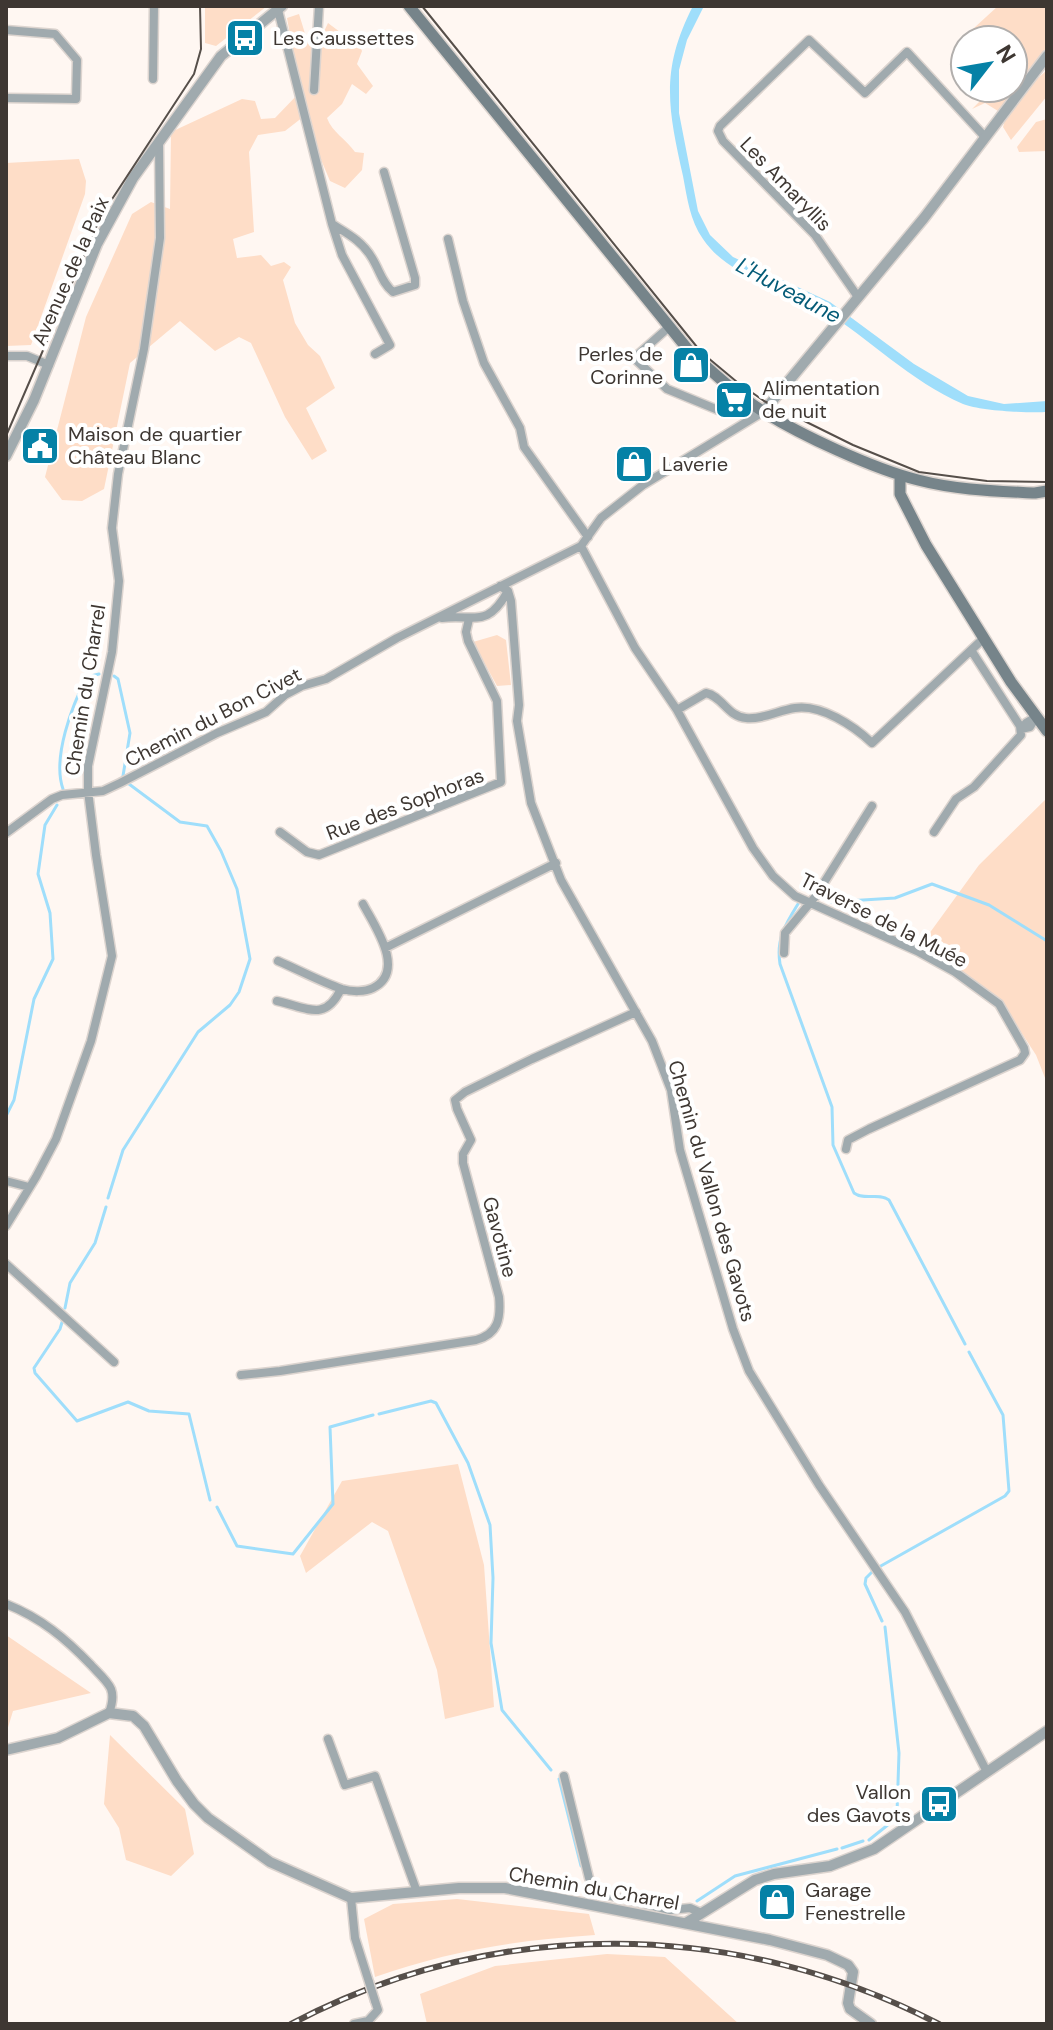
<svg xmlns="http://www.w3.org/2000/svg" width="1053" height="2030" font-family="'DM Sans',sans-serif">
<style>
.green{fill:#feddc7}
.water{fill:#9fdefb}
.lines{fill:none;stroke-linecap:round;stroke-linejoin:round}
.stream{stroke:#9fdefb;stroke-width:3}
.minor-casing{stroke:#dcd4cf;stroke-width:11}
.tertiary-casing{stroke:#dcd4cf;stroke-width:13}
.secondary-casing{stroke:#dcd4cf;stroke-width:14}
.minor{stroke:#a0aaae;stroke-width:8}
.tertiary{stroke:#a0aaae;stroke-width:10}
.secondary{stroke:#76848a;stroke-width:11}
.tram{stroke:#564f4a;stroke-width:2}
.rail-casing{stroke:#564f4a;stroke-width:6}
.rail{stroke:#fff;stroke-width:3;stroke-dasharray:9;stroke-linecap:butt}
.minor-bridge-casing{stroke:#dcd4cf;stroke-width:11;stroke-linecap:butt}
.minor-bridge{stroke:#a0aaae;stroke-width:8}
.labels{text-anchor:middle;stroke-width:8;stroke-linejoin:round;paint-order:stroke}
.poi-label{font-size:20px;fill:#3e3732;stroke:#fff;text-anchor:start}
.street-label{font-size:20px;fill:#3e3732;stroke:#fff}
.water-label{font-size:22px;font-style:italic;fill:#045b77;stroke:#fff}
</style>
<rect width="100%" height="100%" fill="#fff7f2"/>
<path class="green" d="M205 6H267L216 46 205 43Z
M998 6H1047V50L998 111 985 103 972 109 986 95 980 88H1013V40H965L964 71 962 39Z
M299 14 307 40H320L328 23 340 32 354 33 362 51 357 64 373 86 366 94 352 84 342 104 327 118C332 132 346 139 355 152L364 153 362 170 345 188 330 181 303 117 285 131 258 135 249 152 254 232 233 239 237 258 261 255 271 266 284 262 291 267 283 280 295 323 308 345 320 356 335 388 306 408 327 451 312 460 285 417 251 343 239 337 215 351 180 321 130 363 104 489 82 501 62 500 45 477 86 317 132 214 151 202 170 209 171 132 242 99 255 101 261 119 275 118 300 92 287 18Z
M1047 70V96L1011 140 1003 127 1005 120 1037 79Z
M1047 119V151L1019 152 1017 147 1036 122Z
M79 159 86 181 85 194 31 345 6 346V163Z
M497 635 506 640 511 685 497 686 473 642Z
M1047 798V1083L1036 1055 1000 1000 918 949 979 865Z
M458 1464 484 1565 494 1707 445 1719 437 1670 388 1531 372 1522 306 1573 300 1556 342 1481Z
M6 1635 91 1693 13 1711 6 1734Z
M110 1735 185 1809 194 1854 171 1876 126 1860 119 1828 104 1804Z
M457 1899 589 1914 595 1935C517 1940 449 1951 375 1977L364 1919 393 1904Z
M607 1954 665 1957 739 2024H427L420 1994 495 1966Z"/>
<path class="water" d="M693 6H704L687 40 679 70V113L698 211 710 235 733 257 830 302 914 364 968 396 1004 404 1047 401V412C1028 413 980 411 963 404 910 381 870 339 822 309 784 286 730 279 703 239 690 221 687 197 683 176 668 109 660 70 693 6Z"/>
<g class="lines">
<path class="stream" d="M114 676 118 679 130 733 123 776
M63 789C52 758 72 705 87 677L99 674
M831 902 895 898 932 884 989 905 1047 941
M798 904C785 925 776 939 780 964L832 1107 833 1145 854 1193C865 1201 878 1192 889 1200L965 1344
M6 1116 14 1100 34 999 53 959 50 913 38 874 45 825 57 805
M108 1198 123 1150 198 1032 230 1005 239 992 250 959 237 889 221 851 207 826 180 822 129 784
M65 1308 70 1283 95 1243 106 1207
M63 1319 60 1329 34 1368 35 1373 77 1421 128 1402 149 1411 189 1414 210 1500
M379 1414 431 1401 436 1403 468 1463 490 1525 493 1578 491 1643 502 1710 551 1770
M217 1507 237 1546 293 1554 333 1504 330 1427 373 1415
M879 1567 1005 1496 1009 1491 1003 1415 969 1352
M873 1571 866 1578 865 1584 882 1621
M559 1779 581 1866
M869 1840 894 1820 897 1813 899 1753 885 1627
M842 1848 863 1841
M697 1901 735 1876 837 1849"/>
<g class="minor-casing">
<path id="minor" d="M278 10 332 224C348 234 362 241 372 258 380 271 382 283 393 292L415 285V278L384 172
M6 30 55 34 77 60 76 99 6 98
M153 79 154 6
M314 90 319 6
M332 224 342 255 390 345 375 354
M448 239 463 301 484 363 520 428 524 447 588 537
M858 297 815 235 723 141 718 131 720 126 809 40 865 93 907 52 985 137
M669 327 634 358 667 389 718 410 762 412
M6 356H27L49 365
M581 546 635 648 677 710 753 848 773 876 795 896 917 951 955 972 999 1004 1024 1048 1025 1053 1020 1060 869 1129 848 1140 846 1149
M500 586 508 591 511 601 519 705 517 721 531 803 561 880 652 1041 671 1090 680 1150 733 1329 749 1371 819 1485 905 1612 987 1772
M442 618C475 614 487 629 508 591
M677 710 706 693C722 696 728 717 746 718 761 720 780 710 795 708 821 704 854 726 872 743L984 638
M1036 717 1030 727 1021 729 1026 723Z
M280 832 307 852 319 855 501 782 497 701 468 641 466 632 469 619
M934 832 956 799 974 787 1021 735 1020 726 971 650
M6 833 52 799 62 795 103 791 120 783 217 733 266 712 285 695 302 686 326 679 397 638 581 546 601 518 643 485 763 412
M385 948 556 863
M784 953 785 933 815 897 872 806
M278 961C299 970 321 982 342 989 352 992 365 992 373 988 407 971 374 925 363 904
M277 1001C308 1008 325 1022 341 989
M6 1181 29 1187
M6 1226 36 1177 56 1139 91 1041 112 956 96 855 88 791V766L112 652 119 581 112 528 118 474 144 349 160 238 159 143
M6 1264 114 1362
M241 1375 280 1371 476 1340C498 1334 501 1319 499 1297L463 1163V1154L471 1140 457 1109 455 1100 465 1092 532 1059 636 1012
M6 1604C41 1618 65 1638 91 1665 97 1672 107 1680 111 1689 114 1697 112 1705 109 1713
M328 1739 345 1785 375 1776 417 1892
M564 1776 589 1878 595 1888 603 1894 670 1910 690 1908 699 1912
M351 1898 355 1938 369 1982
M354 2024 368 2021 378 2010 375 2001"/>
</g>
<g class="tertiary-casing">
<path id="tertiary" d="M763 412 924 218 1047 56
M6 456 34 400 97 244 133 178 221 56 282 6
M6 1750 58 1738 109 1713 133 1716 144 1726 177 1781 194 1804 208 1818 270 1862 351 1898 459 1888H505L770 1940 827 1955 848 1965 853 1972 848 2003 850 2009 871 2024
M686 1923 755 1880 774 1874 830 1866 874 1849 1047 1731"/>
</g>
<g class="secondary-casing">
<path id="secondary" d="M409 6 690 352C713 372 735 394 761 410 800 435 874 469 918 480 956 490 996 491 1035 493L1047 491
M900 475V494L926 545 1011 682 1047 731"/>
</g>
<use href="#minor" class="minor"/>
<use href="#tertiary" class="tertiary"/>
<use href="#secondary" class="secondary"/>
<path class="tram" d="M422 6 701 352 737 382 764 401 853 445 919 472 987 481 1047 482
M6 436 101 216 194 74 201 49 200 6"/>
<g class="rail-casing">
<path id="rail" d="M291 2024C496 1916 734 1918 939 2024"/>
</g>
<use href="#rail" class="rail"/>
<g class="minor-bridge-casing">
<path id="minor-bridge" d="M369 1982 375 2001"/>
</g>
<use href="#minor-bridge" class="minor-bridge"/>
</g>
<defs>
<g id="bus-square" transform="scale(2)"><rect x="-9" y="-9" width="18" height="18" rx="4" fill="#0581a6" stroke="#fff"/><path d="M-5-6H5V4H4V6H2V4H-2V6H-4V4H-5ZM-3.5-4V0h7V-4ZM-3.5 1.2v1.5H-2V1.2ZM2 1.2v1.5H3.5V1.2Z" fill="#fff"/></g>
<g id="shop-square" transform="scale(2)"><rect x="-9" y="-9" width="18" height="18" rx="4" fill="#0581a6" stroke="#fff"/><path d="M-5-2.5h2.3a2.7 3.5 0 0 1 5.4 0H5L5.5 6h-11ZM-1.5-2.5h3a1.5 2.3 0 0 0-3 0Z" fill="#fff"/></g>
<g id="supermarket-square" transform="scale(2)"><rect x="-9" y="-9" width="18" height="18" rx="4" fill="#0581a6" stroke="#fff"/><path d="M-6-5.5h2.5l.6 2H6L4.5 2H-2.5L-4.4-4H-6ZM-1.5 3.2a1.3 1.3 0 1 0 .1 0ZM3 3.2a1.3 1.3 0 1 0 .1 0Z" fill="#fff"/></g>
<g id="civic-square" transform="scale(2)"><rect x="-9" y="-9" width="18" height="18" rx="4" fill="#0581a6" stroke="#fff"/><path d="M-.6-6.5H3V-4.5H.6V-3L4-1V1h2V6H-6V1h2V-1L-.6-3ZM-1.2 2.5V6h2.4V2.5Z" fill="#fff"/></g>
</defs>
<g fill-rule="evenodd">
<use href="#bus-square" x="245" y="38"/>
<use href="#shop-square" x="691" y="365"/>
<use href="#supermarket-square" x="734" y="400"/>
<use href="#civic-square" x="40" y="446"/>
<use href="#shop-square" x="634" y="464"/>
<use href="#bus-square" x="939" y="1804"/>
<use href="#shop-square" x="777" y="1902"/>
</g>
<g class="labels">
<g class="poi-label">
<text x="273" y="45">Les Caussettes</text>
<text x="663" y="361" text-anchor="end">Perles de<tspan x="663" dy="23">Corinne</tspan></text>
<text x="762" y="395">Alimentation<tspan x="762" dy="23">de nuit</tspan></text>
<text x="68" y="441">Maison de quartier<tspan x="68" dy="23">Château Blanc</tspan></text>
<text x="662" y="471">Laverie</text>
<text x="911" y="1799" text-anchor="end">Vallon<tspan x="911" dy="23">des Gavots</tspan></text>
<text x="805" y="1897">Garage<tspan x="805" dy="23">Fenestrelle</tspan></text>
</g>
<g class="street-label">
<text transform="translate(786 184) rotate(46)" y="7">Les Amaryllis</text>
<text transform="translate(70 271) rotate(-66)" y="7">Avenue de la Paix</text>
<text transform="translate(85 690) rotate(-81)" y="7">Chemin du Charrel</text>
<text transform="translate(213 717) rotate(-27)" y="7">Chemin du Bon Civet</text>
<text transform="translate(405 804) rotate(-21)" y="7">Rue des Sophoras</text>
<text transform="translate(884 920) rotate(27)" y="7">Traverse de la Muée</text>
<text transform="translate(712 1191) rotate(74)" y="7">Chemin du Vallon des Gavots</text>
<text transform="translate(500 1237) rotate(75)" y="7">Gavotine</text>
<text transform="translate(594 1888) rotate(10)" y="7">Chemin du Charrel</text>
</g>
<g class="water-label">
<text transform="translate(789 290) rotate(28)" y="8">L'Huveaune</text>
</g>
</g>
<rect width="1053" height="2030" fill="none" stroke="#3e3732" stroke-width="16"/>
<g transform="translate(989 64) rotate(59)"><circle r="38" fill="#ffffff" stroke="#b2afad" stroke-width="2"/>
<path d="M0-6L14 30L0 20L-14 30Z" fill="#0581a6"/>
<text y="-12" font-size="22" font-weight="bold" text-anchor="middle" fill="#3e3732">N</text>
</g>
</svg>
